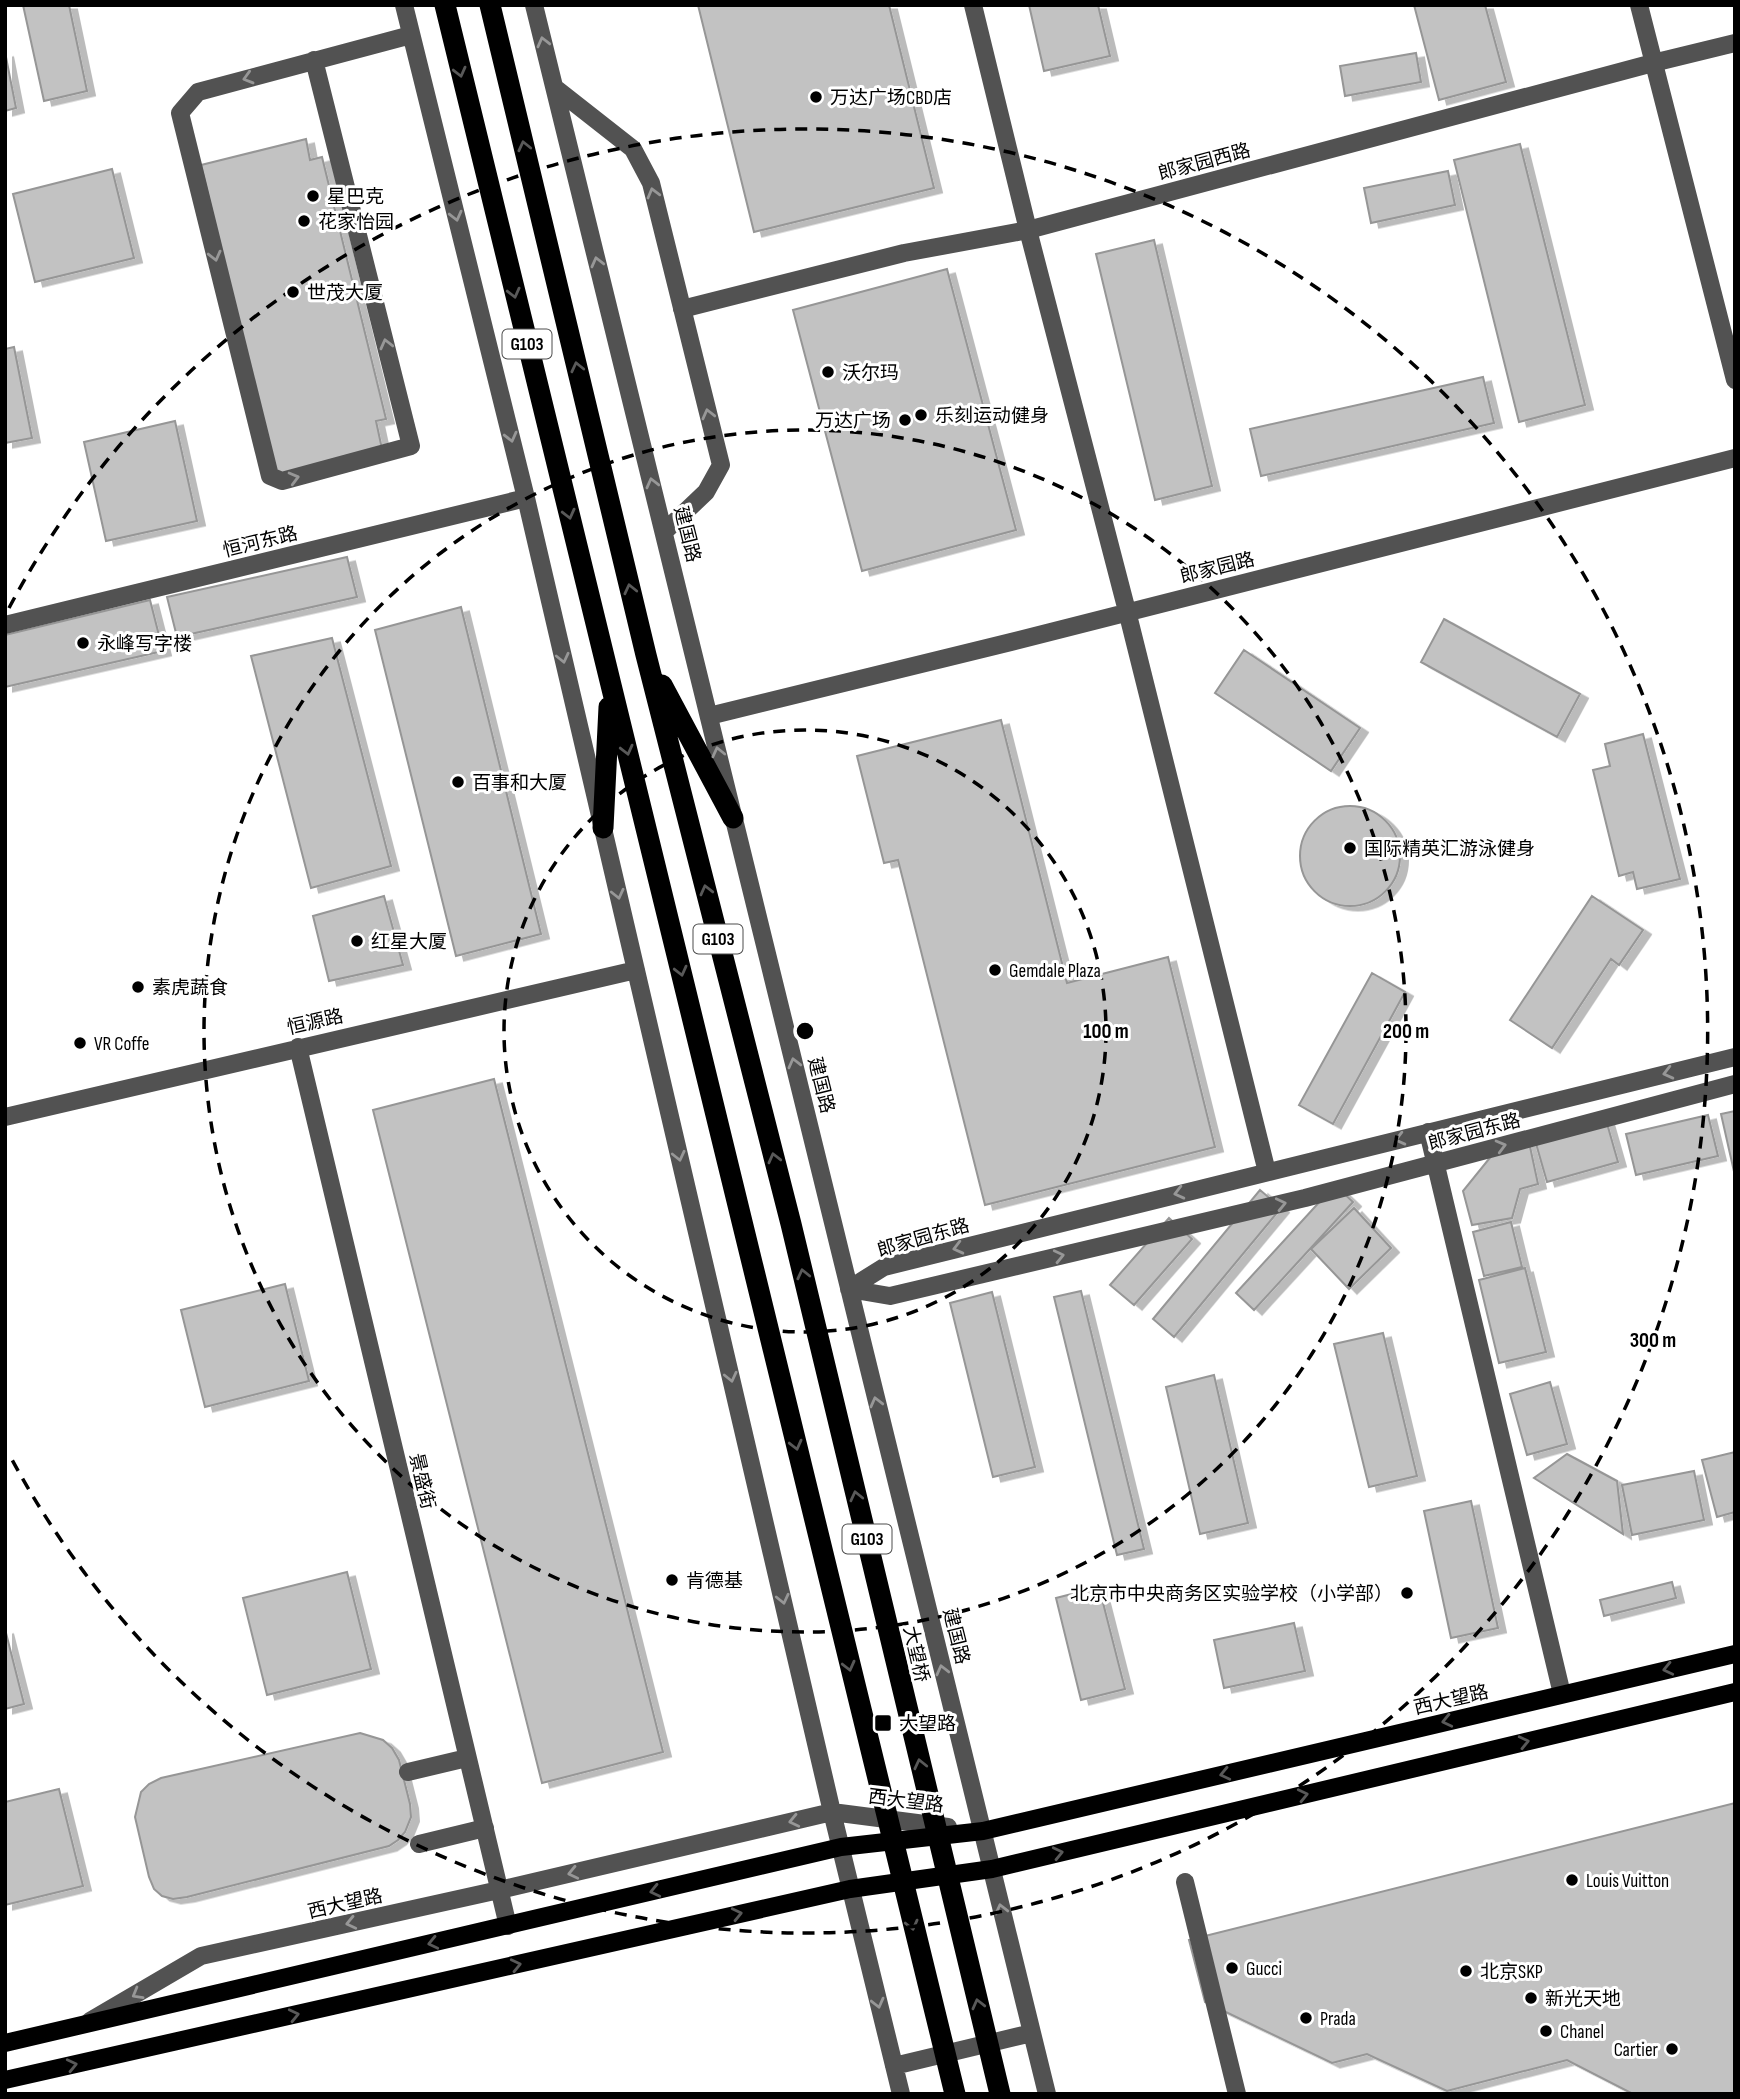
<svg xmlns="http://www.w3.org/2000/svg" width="1740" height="2099" font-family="'Sofia Sans Condensed','Noto Sans SC',sans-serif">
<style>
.building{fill:#c2c2c2;stroke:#969696;stroke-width:2;filter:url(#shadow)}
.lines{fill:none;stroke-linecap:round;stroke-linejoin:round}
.minor{stroke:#525252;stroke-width:18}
.major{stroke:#000;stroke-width:18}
.highway{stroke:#000;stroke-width:21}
.oneway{stroke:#979797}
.oneway2{stroke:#595959}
.ring{fill:none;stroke:#000;stroke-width:3.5;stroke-dasharray:12 9}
.poi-dot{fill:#000;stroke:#fff;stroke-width:2.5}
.labels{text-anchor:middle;stroke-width:6;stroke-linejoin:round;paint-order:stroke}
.shield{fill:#fff;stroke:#4c4c4c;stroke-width:2}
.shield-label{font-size:18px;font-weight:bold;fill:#000}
.poi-label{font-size:19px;fill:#000;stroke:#fff;text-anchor:start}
.street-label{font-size:19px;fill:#000;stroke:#fff}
.centre{fill:#000;stroke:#fff;stroke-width:3.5}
.ring-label{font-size:21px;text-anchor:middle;font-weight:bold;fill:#000;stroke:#fff;stroke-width:6;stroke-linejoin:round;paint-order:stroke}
</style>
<defs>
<filter id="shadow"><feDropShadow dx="8" dy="4.5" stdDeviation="0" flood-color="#0004"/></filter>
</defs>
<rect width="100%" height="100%" fill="#fff"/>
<path class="building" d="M23 5H69L87 91 44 101Z
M698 5H889L934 188 754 232Z
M1029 5H1098L1110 56 1044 71Z
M1414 5H1485L1506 82 1439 100Z
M5 52 16 108 5 111Z
M1416 53 1421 82 1345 96 1340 66Z
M306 139 310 160 322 157 386 419 376 421 382 449 275 475 201 165Z
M1520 144 1585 405 1519 422 1454 160Z
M112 169 134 258 35 282 13 194Z
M1448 171 1455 205 1371 223 1364 188Z
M1154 240 1212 486 1155 500 1096 254Z
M947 269 1016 530 862 571 793 310Z
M14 347 32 438 5 443V349Z
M1483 377 1494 423 1261 476 1250 429Z
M175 421 197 521 106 541 84 442Z
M347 557 357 597 177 637 167 597Z
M150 600 163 651 5 687V635Z
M461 607 541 934 456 956 375 630Z
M1444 619 1580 694 1557 737 1421 662Z
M332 638 391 866 311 888 251 656Z
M1244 650 1360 728 1331 771 1215 693Z
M1001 720 1067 983 1168 957 1215 1147 985 1205 898 860 884 863 857 756Z
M1643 734 1680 879 1637 889 1633 872 1619 876 1593 770 1610 766 1605 744Z
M1300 856a50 50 0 1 1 100 0a50 50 0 1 1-100 0Z
M384 896 403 965 329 981 313 916Z
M1592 896 1643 930 1619 965 1611 959 1552 1048 1510 1020Z
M1372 973 1405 992 1333 1124 1299 1105Z
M494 1079 663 1752 542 1783 373 1110Z
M1735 1111V1176L1721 1114Z
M1708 1115 1718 1156 1636 1175 1626 1134Z
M1606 1120 1618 1162 1547 1182 1535 1140Z
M1529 1142 1538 1184 1520 1189 1512 1218 1472 1225 1463 1191 1497 1149Z
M1335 1185 1353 1202 1254 1310 1236 1293Z
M1260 1190 1281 1208 1174 1337 1153 1319Z
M1354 1208 1391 1248 1349 1289 1311 1249Z
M1169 1218 1192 1239 1134 1305 1110 1285Z
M1511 1222 1522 1267 1484 1276 1473 1232Z
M1525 1268 1546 1352 1499 1363 1479 1280Z
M285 1284 309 1381 205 1407 181 1310Z
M1081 1291 1144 1549 1117 1555 1054 1297Z
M992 1292 1035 1467 993 1477 950 1303Z
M1383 1333 1417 1476 1369 1487 1334 1344Z
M1214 1375 1248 1523 1200 1534 1166 1387Z
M1550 1382 1567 1444 1527 1455 1510 1394Z
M1735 1452V1512L1717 1517 1702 1460Z
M1567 1454 1617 1481 1623 1534 1534 1478Z
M1694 1471 1704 1520 1632 1535 1622 1485Z
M1471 1501 1498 1628 1451 1638 1424 1511Z
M347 1572 371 1669 267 1695 243 1598Z
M1672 1582 1676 1598 1604 1616 1600 1600Z
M1099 1587 1125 1689 1081 1700 1056 1598Z
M1294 1623 1305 1671 1224 1688 1214 1640Z
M5 1629 24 1704 5 1709Z
M360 1733 383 1740 392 1748 399 1760 410 1804 411 1817 405 1832 398 1840 389 1846 187 1897 173 1899 162 1896 154 1889 149 1877 135 1817 141 1792 149 1784 161 1778Z
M59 1789 83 1886 5 1905V1802Z
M1735 1803V2094H1633L1567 2060 1447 2091 1367 2054 1332 2063 1205 2002 1189 1940Z"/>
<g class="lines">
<path class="minor" d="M404 5 526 498 832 1812 901 2094
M534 5 1047 2094
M973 5 1028 230 1127 611 1267 1172
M1639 5 1735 380
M314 60 411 446 282 481 270 476 180 113 198 92 411 35
M554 87 633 149 651 183 721 465 706 492 664 532
M682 309 904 253 1028 230 1653 63 1735 43
M5 625 526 498
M709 716 1011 642 1735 458
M298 1047 508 1926
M5 1117 636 970
M1428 1132 1562 1694
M849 1289 884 1267 1735 1057
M849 1289 890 1296 1305 1198 1735 1084
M408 1772 467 1758
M419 1844 485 1828
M1185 1882 1237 2094
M90 2021 201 1956 499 1890 832 1812 948 1827
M894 2066 1032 2033"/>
<path class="major" d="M5 2043 841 1847 983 1831 1735 1654
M5 2080 850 1889 992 1869 1735 1692"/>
<path class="highway" d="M445 5 955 2094
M490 5 646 655 791 1224 1000 2094
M662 685 733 818
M603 828 609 707"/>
</g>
<defs><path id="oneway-chevron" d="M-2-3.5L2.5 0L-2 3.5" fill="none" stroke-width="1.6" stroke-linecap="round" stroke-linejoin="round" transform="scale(1.75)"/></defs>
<g class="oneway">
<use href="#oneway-chevron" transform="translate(543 42) rotate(-104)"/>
<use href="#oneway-chevron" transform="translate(248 78) rotate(164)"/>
<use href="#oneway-chevron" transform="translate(653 193) rotate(-105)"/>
<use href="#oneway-chevron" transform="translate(456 216) rotate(76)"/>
<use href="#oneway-chevron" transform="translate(215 256) rotate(76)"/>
<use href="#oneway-chevron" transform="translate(597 262) rotate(-104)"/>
<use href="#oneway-chevron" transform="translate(386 344) rotate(-104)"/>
<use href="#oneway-chevron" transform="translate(708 414) rotate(-104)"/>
<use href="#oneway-chevron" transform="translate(511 437) rotate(76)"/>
<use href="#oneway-chevron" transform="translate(294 478) rotate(-15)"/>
<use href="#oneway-chevron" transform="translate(652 483) rotate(-104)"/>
<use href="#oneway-chevron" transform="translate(563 658) rotate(77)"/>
<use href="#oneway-chevron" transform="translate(718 752) rotate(-103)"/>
<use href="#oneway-chevron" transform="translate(618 894) rotate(77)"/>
<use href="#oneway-chevron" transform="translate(794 1063) rotate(-104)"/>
<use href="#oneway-chevron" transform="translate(1668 1073) rotate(166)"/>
<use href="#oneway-chevron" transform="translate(1400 1139) rotate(166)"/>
<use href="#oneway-chevron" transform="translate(1501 1146) rotate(-15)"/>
<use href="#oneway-chevron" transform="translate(679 1156) rotate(77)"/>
<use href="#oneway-chevron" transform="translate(1179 1193) rotate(166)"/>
<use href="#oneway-chevron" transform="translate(1281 1204) rotate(-13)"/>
<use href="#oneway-chevron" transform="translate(958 1248) rotate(166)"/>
<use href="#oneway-chevron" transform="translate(1059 1256) rotate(-13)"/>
<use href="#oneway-chevron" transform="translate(731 1377) rotate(77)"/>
<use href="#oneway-chevron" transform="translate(876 1402) rotate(-104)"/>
<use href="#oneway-chevron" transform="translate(783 1599) rotate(77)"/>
<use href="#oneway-chevron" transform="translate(942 1670) rotate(-104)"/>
<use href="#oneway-chevron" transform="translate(794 1821) rotate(167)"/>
<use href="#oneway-chevron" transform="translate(573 1873) rotate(167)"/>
<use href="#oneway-chevron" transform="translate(1001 1909) rotate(-104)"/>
<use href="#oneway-chevron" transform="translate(351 1923) rotate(167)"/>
<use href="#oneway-chevron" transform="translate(137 1994) rotate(150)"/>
<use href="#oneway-chevron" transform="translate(878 2003) rotate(76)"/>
</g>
<g class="oneway2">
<use href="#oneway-chevron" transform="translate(460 72) rotate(76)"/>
<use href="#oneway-chevron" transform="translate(524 146) rotate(-103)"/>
<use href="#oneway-chevron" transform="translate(514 293) rotate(76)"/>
<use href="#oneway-chevron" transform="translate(577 367) rotate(-103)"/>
<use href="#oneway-chevron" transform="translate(569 514) rotate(76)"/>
<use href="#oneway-chevron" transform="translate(630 589) rotate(-103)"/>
<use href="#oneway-chevron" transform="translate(627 750) rotate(76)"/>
<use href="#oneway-chevron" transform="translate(706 890) rotate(-104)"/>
<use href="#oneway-chevron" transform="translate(681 971) rotate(76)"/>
<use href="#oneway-chevron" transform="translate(774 1158) rotate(-104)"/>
<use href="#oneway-chevron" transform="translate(803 1274) rotate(-103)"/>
<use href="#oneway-chevron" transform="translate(796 1445) rotate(76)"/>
<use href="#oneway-chevron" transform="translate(856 1496) rotate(-103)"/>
<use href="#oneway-chevron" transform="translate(849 1666) rotate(76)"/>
<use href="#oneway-chevron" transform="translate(1668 1669) rotate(167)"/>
<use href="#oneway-chevron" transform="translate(1447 1721) rotate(167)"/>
<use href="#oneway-chevron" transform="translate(1524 1742) rotate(-13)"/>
<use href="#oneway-chevron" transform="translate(920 1764) rotate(-103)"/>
<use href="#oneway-chevron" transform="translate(1225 1774) rotate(167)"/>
<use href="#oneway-chevron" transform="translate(1303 1795) rotate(-13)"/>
<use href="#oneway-chevron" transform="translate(1058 1853) rotate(-13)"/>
<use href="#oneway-chevron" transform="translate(655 1891) rotate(167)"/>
<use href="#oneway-chevron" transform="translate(737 1914) rotate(-13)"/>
<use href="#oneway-chevron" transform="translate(912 1925) rotate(76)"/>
<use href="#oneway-chevron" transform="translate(433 1943) rotate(167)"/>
<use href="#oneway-chevron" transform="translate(516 1965) rotate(-13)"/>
<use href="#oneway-chevron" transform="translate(978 2004) rotate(-104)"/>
<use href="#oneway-chevron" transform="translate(294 2015) rotate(-13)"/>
<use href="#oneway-chevron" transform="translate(72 2065) rotate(-13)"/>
</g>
<g class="ring">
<circle cx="805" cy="1031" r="301"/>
<circle cx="805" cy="1031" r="601"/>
<path d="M9 608A902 902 0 1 1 9 1454"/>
</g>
<g class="poi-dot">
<circle cx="816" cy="97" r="7"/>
<circle cx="313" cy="196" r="7"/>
<circle cx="304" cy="221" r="7"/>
<circle cx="293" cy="292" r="7"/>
<circle cx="828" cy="372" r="7"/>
<circle cx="921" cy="415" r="7"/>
<circle cx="905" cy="420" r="7"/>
<circle cx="83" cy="643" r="7"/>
<circle cx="458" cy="782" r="7"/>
<circle cx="1350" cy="848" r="7"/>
<circle cx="357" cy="941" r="7"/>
<circle cx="995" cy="970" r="7"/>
<circle cx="138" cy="987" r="7"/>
<circle cx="80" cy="1043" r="7"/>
<circle cx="672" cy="1580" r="7"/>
<circle cx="1407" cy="1593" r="7"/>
<rect x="874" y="1714" width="18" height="18" rx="3.5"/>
<circle cx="1572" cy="1880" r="7"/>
<circle cx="1232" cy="1968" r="7"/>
<circle cx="1466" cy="1971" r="7"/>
<circle cx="1531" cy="1998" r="7"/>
<circle cx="1306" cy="2018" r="7"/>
<circle cx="1546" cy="2031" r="7"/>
<circle cx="1672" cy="2049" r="7"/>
</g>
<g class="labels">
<g class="shield">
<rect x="502.5" y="329.5" width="49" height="29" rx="5"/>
<rect x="693.5" y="924.5" width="49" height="29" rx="5"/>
<rect x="842.5" y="1524.5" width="49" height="29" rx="5"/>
</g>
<g class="shield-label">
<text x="527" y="350">G103</text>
<text x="718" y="945">G103</text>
<text x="867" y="1545">G103</text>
</g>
<g class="poi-label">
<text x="830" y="104">万达广场CBD店</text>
<text x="327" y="203">星巴克</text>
<text x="318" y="228">花家怡园</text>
<text x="307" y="299">世茂大厦</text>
<text x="842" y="379">沃尔玛</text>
<text x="935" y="422">乐刻运动健身</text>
<text x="891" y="427" text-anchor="end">万达广场</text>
<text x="97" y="650">永峰写字楼</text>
<text x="472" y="789">百事和大厦</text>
<text x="1364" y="855">国际精英汇游泳健身</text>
<text x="371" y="948">红星大厦</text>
<text x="1009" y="977">Gemdale Plaza</text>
<text x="152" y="994">素虎蔬食</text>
<text x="94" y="1050">VR Coffe</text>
<text x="686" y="1587">肯德基</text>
<text x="1393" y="1600" text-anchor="end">北京市中央商务区实验学校（小学部）</text>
<text x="899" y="1730">大望路</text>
<text x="1586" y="1887">Louis Vuitton</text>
<text x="1246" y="1975">Gucci</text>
<text x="1480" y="1978">北京SKP</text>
<text x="1545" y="2005">新光天地</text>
<text x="1320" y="2025">Prada</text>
<text x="1560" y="2038">Chanel</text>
<text x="1658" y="2056" text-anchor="end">Cartier</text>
</g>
<g class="street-label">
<text transform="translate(1204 161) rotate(-15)" y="7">郎家园西路</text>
<text transform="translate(688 534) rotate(76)" y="7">建国路</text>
<text transform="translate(260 541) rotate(-14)" y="7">恒河东路</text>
<text transform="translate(1217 567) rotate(-14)" y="7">郎家园路</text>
<text transform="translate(315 1021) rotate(-13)" y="7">恒源路</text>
<text transform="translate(822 1085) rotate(76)" y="7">建国路</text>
<text transform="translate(1474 1131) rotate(-15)" y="7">郎家园东路</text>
<text transform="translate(923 1237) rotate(-16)" y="7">郎家园东路</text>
<text transform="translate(423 1481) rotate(77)" y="7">景盛街</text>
<text transform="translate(957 1636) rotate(76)" y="7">建国路</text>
<text transform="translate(917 1654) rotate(77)" y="7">大望桥</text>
<text transform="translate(1451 1699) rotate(-13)" y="7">西大望路</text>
<text transform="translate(906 1800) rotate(7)" y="7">西大望路</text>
<text transform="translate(345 1903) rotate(-13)" y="7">西大望路</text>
</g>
</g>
<circle cx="805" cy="1031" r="10" class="centre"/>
<g class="ring-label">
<text x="1106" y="1038">100 m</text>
<text x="1406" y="1038">200 m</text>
<text x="1653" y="1347">300 m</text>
</g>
<rect width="1740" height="2099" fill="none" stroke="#000000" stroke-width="14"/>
</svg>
